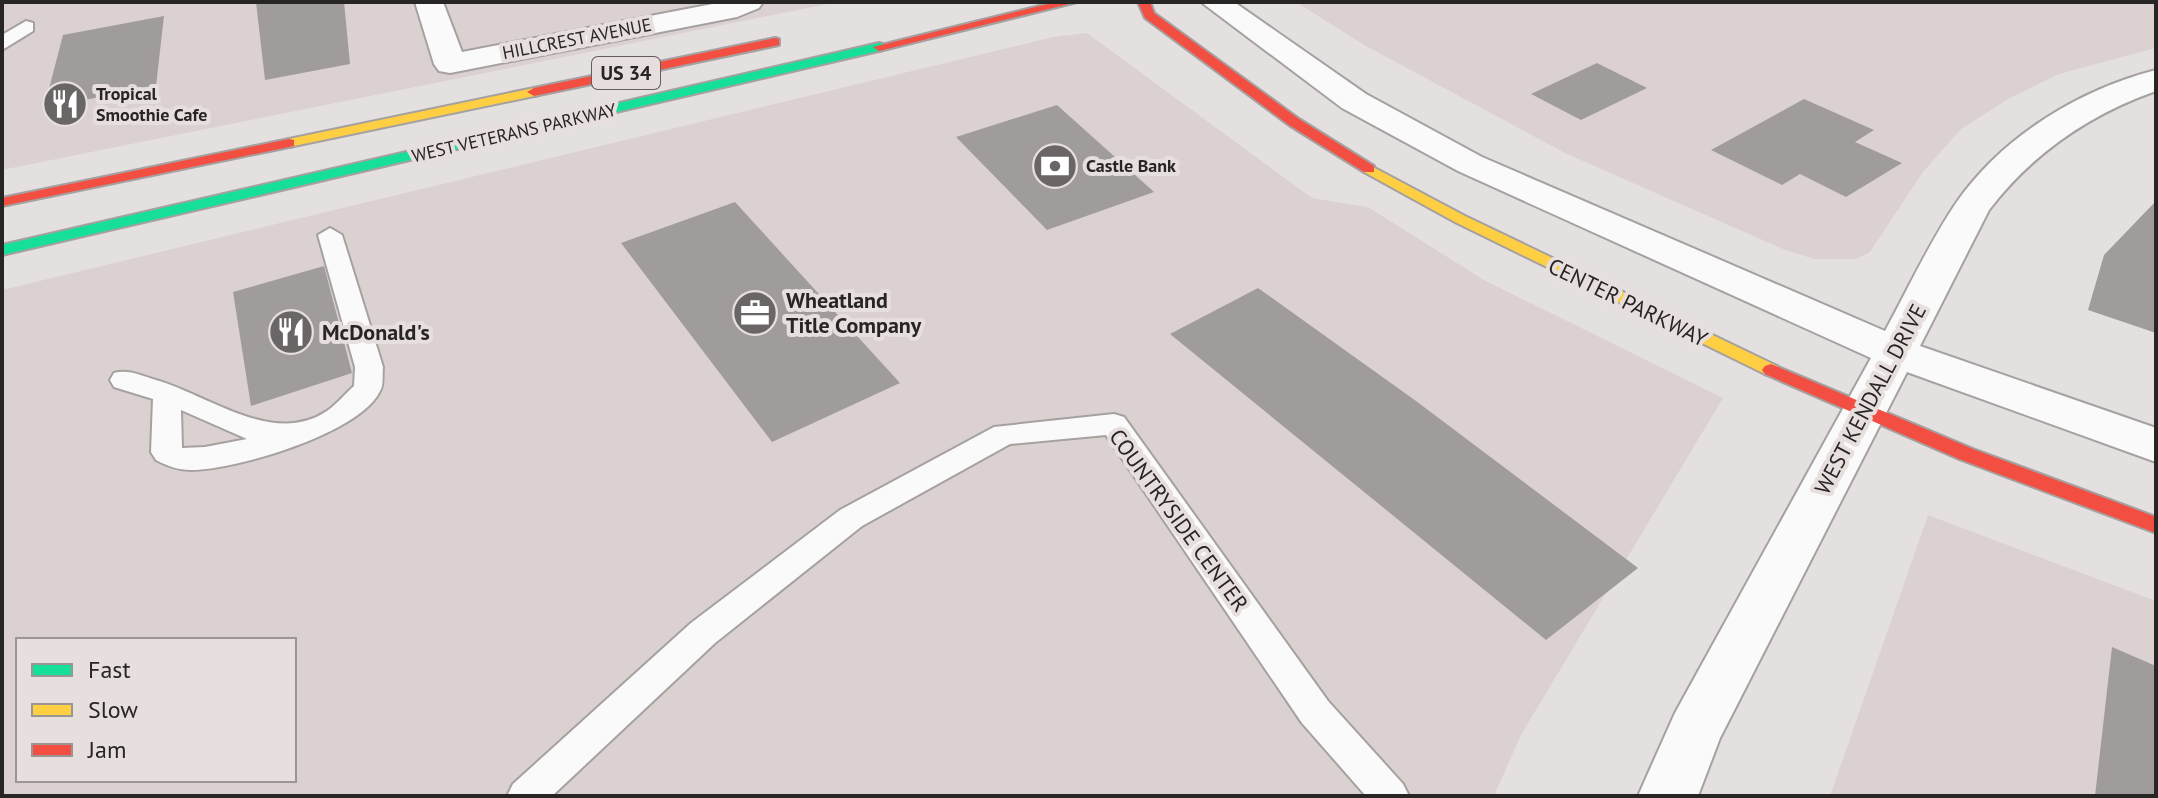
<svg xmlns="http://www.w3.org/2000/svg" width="2158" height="798" font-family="'PT Sans',sans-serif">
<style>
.built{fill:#dcd1d1;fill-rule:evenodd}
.building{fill:#a09c9c}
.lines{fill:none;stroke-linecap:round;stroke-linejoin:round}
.lane-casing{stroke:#a5a1a1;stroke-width:4}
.street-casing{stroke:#a5a1a1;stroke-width:4}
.fast-casing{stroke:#a5a1a1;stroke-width:4}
.slow-casing{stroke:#a5a1a1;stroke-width:4}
.jam-casing{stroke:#a5a1a1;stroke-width:4}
.lane{fill:#fbfafa;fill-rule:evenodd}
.street{fill:#fbfafa;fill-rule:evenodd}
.fast{fill:#16e098;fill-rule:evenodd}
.slow{fill:#ffcf43;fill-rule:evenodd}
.jam{fill:#f24e42;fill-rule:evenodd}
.labels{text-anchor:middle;stroke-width:8;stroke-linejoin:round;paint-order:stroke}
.far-street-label{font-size:18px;fill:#282525;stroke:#e7dfde}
.far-poi-label{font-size:18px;font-weight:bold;fill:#282525;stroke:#e7dfde;text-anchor:start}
.shield{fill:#e7dfde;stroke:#615d5c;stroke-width:2}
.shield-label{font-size:20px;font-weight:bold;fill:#282525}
.poi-label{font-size:22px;font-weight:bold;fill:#282525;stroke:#e7dfde;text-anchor:start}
.street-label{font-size:22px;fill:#282525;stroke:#e7dfde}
</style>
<rect width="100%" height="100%" fill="#e5e0e0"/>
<path class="built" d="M2 2H838L2 170Z
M1296 2H2156V48L2059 74 2010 98 1961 129 1923 172 1870 252 1856 259H1814L1783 249 1567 154 1364 45Z
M1087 33 1312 198 1368 207 1484 280 1723 398 1521 735 1494 796H2V290L1053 37ZM18 640H294V780H18Z
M1928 515 2156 601V796H1830Z"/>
<path class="building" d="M256 2H344L350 64 265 80Z
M164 16 156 86 44 108 63 35Z
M1597 63 1647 88 1581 120 1531 94Z
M1804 99 1874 130 1855 142 1902 163 1846 197 1800 174 1782 185 1711 150Z
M1057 105 1154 192 1047 230 956 137Z
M2156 201V333L2088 310 2104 255Z
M735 202 900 383 772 442 621 243Z
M324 266 352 373 251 406 233 292Z
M1258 288 1416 401 1638 568 1546 640 1170 334Z
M2112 647 2156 666V796H2095Z"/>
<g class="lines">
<g class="lane-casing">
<path id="lane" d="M26 21 33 23V31L2 50V35Z
M330 228 342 235 383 367C382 375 384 385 380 391 361 433 235 470 191 470 178 470 167 466 156 460L151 452 153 399 114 387 110 380 114 373C129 369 142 376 156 380 208 395 274 447 327 411 337 404 345 394 354 386L355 367 318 235ZM181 410 247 439 205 447 182 448Z
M1114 414 1124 417 1328 701 1403 784 1409 796H1366L1302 723 1106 435 1010 444 862 526 715 643 552 796H507L513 784 691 623 840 510 994 427Z"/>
</g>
<g class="street-casing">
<path id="street" d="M415 2H443L462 52 723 2H763L759 8 737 17 450 73 439 71 434 64Z
M1201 2H1234L1366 94 1482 157 1885 331C1908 289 1929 243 1956 203 2002 137 2078 90 2156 70V91C2088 115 2033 153 1989 210L1920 346 2156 428V462L1907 372 1720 738 1698 796H1638L1675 713 1871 358 1458 171 1342 108Z"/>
</g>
<g class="fast-casing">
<path id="fast" d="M879 43 883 44V50L2 255V245Z"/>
</g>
<g class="slow-casing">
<path id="slow" d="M534 88 541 92 539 95 289 147 282 143 289 139Z
M1369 165 1465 216 1777 366 1780 370 1771 376 1765 374 1455 222 1364 172V166Z"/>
</g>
<g class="jam-casing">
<path id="jam" d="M1056 2H1077L879 51 873 47Z
M1138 2H1150L1154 13 1299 119 1374 166V172H1364L1289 125 1145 18Z
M775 38 779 39V45L534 96 527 92 534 88Z
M289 139 294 140V146L2 206V198Z
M1771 364 1973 449 2156 517V533L1959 459 1765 374 1762 370 1765 366Z"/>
</g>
<use href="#lane" class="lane"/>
<use href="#street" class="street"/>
<use href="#fast" class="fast"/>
<use href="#slow" class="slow"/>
<use href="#jam" class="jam"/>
</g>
<defs>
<g id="restaurant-disc" transform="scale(2.3)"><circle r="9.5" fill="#6a6666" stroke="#e7dfde"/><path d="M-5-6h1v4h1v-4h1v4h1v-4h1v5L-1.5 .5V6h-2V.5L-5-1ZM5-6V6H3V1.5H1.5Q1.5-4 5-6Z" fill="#fff"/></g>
<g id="bank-disc" transform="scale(2.3)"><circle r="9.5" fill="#6a6666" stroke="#e7dfde"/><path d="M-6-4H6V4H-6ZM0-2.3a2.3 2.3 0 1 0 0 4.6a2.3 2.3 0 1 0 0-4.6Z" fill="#fff"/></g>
<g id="office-disc" transform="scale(2.3)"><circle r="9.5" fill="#6a6666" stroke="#e7dfde"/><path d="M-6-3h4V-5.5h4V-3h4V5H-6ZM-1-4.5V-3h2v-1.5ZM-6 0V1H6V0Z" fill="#fff"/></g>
</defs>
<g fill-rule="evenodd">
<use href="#restaurant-disc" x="65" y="104"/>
<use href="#bank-disc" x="1055" y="166"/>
<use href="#office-disc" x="755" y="313"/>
<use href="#restaurant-disc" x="291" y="332"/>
</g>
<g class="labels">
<g class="far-street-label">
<text transform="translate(577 39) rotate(-11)" y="6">HILLCREST AVENUE</text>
<text transform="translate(514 133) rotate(-13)" y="6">WEST VETERANS PARKWAY</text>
</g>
<g class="far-poi-label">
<text x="96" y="100">Tropical<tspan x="96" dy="21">Smoothie Cafe</tspan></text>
<text x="1086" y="172">Castle Bank</text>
</g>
<rect class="shield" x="592" y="57" width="68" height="32" rx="6"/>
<g class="shield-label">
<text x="626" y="80">US 34</text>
</g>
<g class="poi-label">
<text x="786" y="308">Wheatland<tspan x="786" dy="25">Title Company</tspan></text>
<text x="322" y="340">McDonald's</text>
</g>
<g class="street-label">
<text transform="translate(1628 302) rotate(26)" y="8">CENTER PARKWAY</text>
<text transform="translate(1870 399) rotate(-62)" y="8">WEST KENDALL DRIVE</text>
<text transform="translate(1179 520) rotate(54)" y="8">COUNTRYSIDE CENTER</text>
</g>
</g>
<rect width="2158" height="798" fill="none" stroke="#282525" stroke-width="8"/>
<rect x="16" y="638" width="280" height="144" fill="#e7dfde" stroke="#9b9594" stroke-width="2"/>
<rect x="32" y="664" width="40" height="12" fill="#16e098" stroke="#9b9594" stroke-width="2"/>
<text x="88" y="678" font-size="24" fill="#282525">Fast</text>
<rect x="32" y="704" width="40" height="12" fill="#ffcf43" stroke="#9b9594" stroke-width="2"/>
<text x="88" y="718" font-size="24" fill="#282525">Slow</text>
<rect x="32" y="744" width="40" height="12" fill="#f24e42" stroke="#9b9594" stroke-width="2"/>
<text x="88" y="758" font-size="24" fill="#282525">Jam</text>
</svg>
